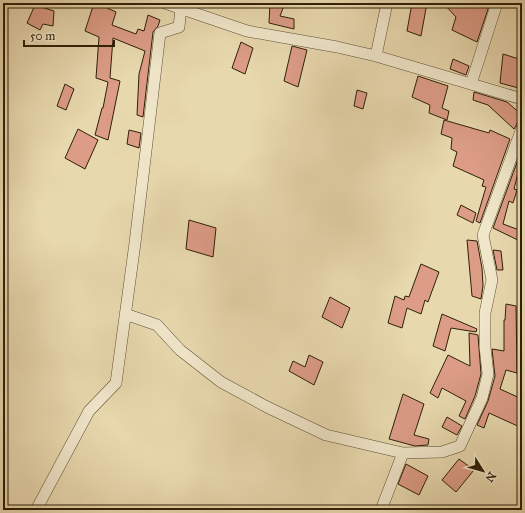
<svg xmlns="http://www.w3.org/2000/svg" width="525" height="513" font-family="'IM FELL Great Primer',serif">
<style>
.building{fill:#dc9c86;stroke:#2f2009}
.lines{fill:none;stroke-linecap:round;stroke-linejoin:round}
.minor-casing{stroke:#5d4e32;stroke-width:12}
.minor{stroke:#f0e6ca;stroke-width:11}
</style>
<rect width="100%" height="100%" fill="#e8d8ae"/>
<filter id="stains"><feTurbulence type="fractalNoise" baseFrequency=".005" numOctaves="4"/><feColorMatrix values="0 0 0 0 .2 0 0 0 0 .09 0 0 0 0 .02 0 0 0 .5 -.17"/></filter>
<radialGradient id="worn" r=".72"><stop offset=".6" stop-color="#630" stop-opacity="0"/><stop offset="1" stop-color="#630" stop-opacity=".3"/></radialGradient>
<path class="building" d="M94 3H108L107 8 116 12 112 25 136 34 138 29 144 31 148 15 160 20 158 26 153 32 143 117 137 115 139 74 145 51 113 38 110 78 120 81 108 140 95 135 102 108H103L108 82 96 78 99 37 85 31Z
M270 3H285L280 16 294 19V29L269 23Z
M412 3H427L421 36 407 31Z
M443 3H490L477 42 452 30 456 17Z
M35 5 54 11 53 26 43 24 40 30 27 23Z
M241 42 253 48 245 74 232 68Z
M292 46 307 50 298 87 284 81Z
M503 54 522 60V89L500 83Z
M453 59 469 66 466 75 450 69Z
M418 76 448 86 442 108 449 111 447 120 429 113 430 105 412 97Z
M65 84 74 89 66 110 57 106Z
M357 90 367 93 363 109 354 106Z
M474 92 507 102 522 115 514 129 488 105 473 100Z
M444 120 489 133 490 130 510 139 480 223 476 221 486 187 482 186 484 180 453 166 457 152 451 149 452 138 441 134Z
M78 129 98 140 85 169 65 158Z
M129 130 141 133 139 148 127 144Z
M520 154 522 157 514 189 517 190 513 203 509 201 503 224 522 231V242L493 228Z
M461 205 476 213 473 223 457 215Z
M189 220 216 228 213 257 186 249Z
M467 240 477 241 482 268 483 286 481 299 472 296Z
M493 250 501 251 503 270H497Z
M421 264 439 272 428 302 425 300 421 314 407 308 402 328 388 323 395 296 404 300 405 296 409 297Z
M330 297 350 308 342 328 322 317Z
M506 304 516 306 517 373 506 370 500 389 522 399V428L489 413 484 428 477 425 488 401 495 376 492 349 504 351V320H505Z
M442 314 477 329 476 332 451 328 445 351 433 346Z
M469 333 478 335 481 374 475 396 465 419 459 416 466 401 442 388 438 398 430 393 448 355 470 366Z
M309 355 323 362 314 385 289 371 293 361 305 367Z
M403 394 424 404 414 435 429 439 428 445 415 446 389 439Z
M447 417 462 426 457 435 442 427Z
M459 459 474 470 456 492 442 480Z
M406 464 428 476 419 495 398 484Z"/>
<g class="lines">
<g class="minor-casing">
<path id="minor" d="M165 3 247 31 337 47 376 56 522 99
M376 56 387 3
M471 84 497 3
M125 314 157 325 180 350 221 382 267 407 326 435 403 453 442 452 460 446 482 398 488 374 485 347V313L492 280 483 235 522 128
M36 510 89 411 116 383 135 243 160 33 179 27 181 8
M381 510 403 453"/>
</g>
<use href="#minor" class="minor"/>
</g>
<rect width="525" height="513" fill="none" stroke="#e8d8ae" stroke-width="16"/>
<rect x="4" y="4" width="517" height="505" fill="none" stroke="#2f2009" stroke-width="2"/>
<rect x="8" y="8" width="509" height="497" fill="none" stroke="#2f2009"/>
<g transform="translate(483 471) rotate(127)" stroke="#f0e6ca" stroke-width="3" paint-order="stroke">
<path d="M0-3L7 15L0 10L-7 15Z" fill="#2f2009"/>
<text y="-6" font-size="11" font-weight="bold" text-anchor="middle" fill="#2f2009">N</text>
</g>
<path d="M24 40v6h90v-6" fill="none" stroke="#2f2009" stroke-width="2"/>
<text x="30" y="40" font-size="12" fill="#2f2009" stroke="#f0e6ca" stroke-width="3" paint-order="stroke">50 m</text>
<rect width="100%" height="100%" filter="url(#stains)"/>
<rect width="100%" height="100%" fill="url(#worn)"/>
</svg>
